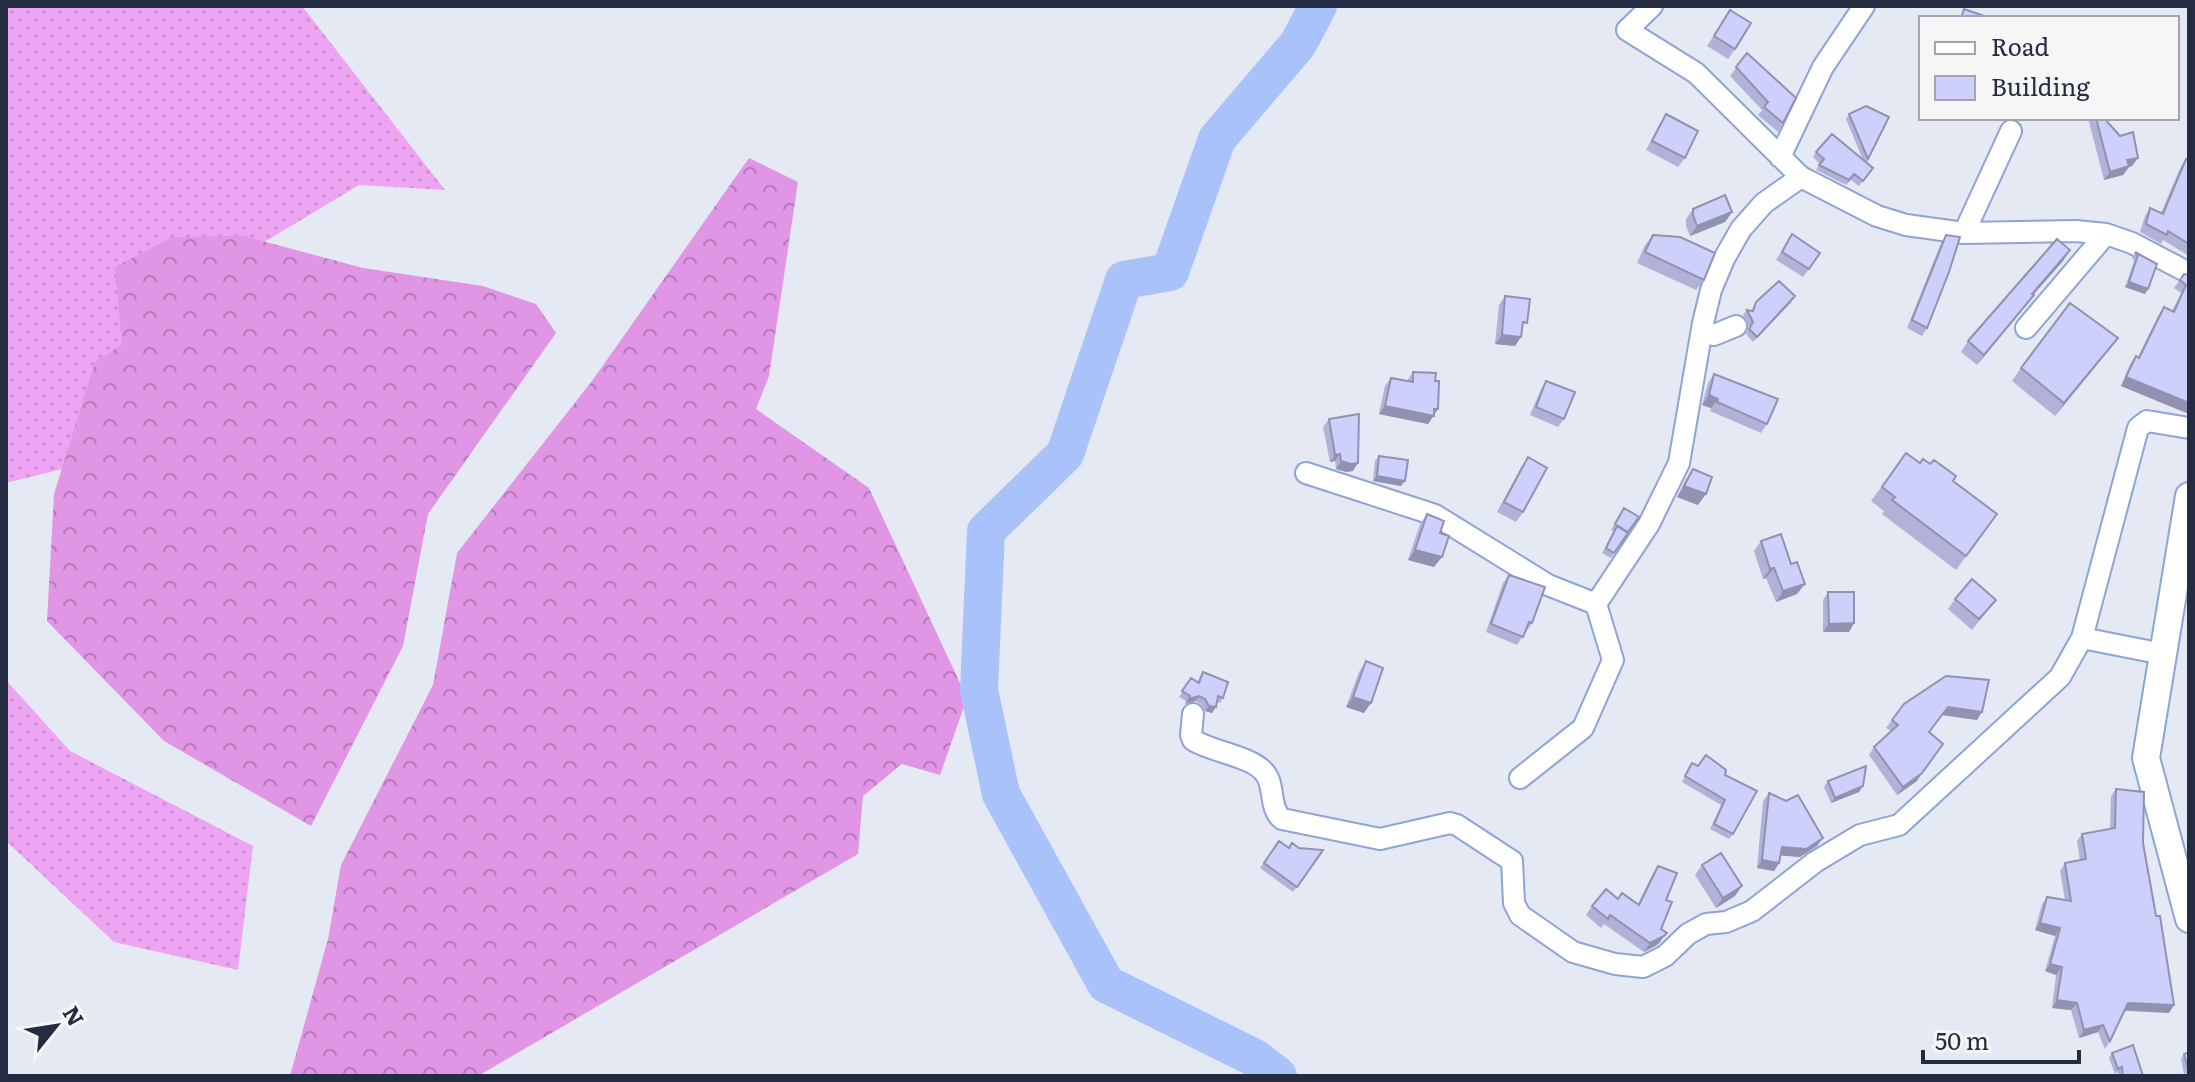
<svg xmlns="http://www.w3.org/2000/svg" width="2195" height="1082" font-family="Literata,serif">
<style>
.grass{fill:url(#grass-dots)}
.forest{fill:url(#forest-crowns)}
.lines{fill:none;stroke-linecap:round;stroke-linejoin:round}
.river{stroke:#a9c3fa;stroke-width:38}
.minor-casing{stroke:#8ca4d6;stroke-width:24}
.tertiary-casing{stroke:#8ca4d6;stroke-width:30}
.minor{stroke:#fff;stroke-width:20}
.tertiary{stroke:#fff;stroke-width:26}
.wall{fill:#b2b2d9}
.shaded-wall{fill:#9191b0}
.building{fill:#cfcffc;stroke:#9191b0;stroke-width:2}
</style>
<defs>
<pattern id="grass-dots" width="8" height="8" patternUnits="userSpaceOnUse" patternTransform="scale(2)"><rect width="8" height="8" fill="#eda4f2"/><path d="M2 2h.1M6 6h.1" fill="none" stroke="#cb8dd1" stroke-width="1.8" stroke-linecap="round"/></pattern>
<pattern id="forest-crowns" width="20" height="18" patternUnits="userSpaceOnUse" patternTransform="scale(2)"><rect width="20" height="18" fill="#e095e5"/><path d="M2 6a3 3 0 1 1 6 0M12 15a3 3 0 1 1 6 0" fill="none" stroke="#b57abb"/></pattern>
</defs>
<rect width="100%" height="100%" fill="#e4e9f4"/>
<path class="grass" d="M6 6H302L445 190 359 185 188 288 227 428 6 483Z
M6 680 70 751 253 846 238 970 114 942 6 841Z"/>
<path class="forest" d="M749 158 798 182 769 376 756 409 869 488 967 698 940 775 902 764 863 796 858 854 478 1076H290L328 939 341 865 433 685 457 553 592 381Z
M244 236 363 268 483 286 536 304 556 333 428 514 403 646 311 826 164 741 47 621 54 494 95 362 122 344 115 267 172 237Z"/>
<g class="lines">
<path class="river" d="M1278 1076 1255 1058 1106 984 1001 794 979 690 986 531 1065 454 1124 280 1170 272 1217 139 1298 44 1318 6"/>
<g class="minor-casing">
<path id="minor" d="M1652 6 1627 30 1696 73 1801 177 1877 216 1906 225 1964 233 2076 231 2106 234 2132 243 2189 273
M1780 157 1823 67 1864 6
M1964 233 2011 131
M2026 328 2106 234
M1702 332 1714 335 1736 326
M1306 473 1435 515 1548 585 1596 604 1649 524 1679 463 1703 323 1711 290 1724 259 1741 229 1764 203 1801 177
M2082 638 2138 428 2147 421 2189 428
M1193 714 1191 735 1193 740C1212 752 1251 756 1264 772 1276 785 1268 807 1282 819L1380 839 1450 823 1457 825 1512 861 1514 903 1520 915 1573 952 1615 964 1643 967 1665 956 1688 934 1706 924 1726 922 1752 911 1815 862 1860 835 1899 825 2060 677 2082 638 2163 654
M1520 778 1583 728 1613 660 1596 604"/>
</g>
<g class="tertiary-casing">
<path id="tertiary" d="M2189 496 2146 758 2189 919"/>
</g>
<use href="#minor" class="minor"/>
<use href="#tertiary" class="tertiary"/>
</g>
<path class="wall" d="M1730 10 1735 49 1728 59 1707 46Z
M1747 53 1783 123 1778 132 1758 115 1762 110 1730 76Z
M1666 114 1685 158 1678 167 1646 150 1660 123Z
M1849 114 1868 159 1866 162 1873 168 1859 186 1851 180 1846 185 1816 170 1820 164 1813 157 1816 152 1863 160 1846 119Z
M2088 118H2104L2120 136 2132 166 2129 167 2123 175 2104 180Z
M2186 159 2189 161V256L2163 240 2161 244 2140 232 2145 216 2150 208 2161 213 2180 168Z
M1693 209 1732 212 1725 222 1690 236 1686 226V219Z
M1792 234 1809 269 1803 277 1776 260Z
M1653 235 1704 280 1696 290 1637 263 1645 245Z
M1946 235 1927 328 1922 336 1907 328 1941 243Z
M2070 250 2063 261 2033 295 2026 305 1977 365 1961 352 1968 341Z
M2135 252 2157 264 2148 289 2145 294 2125 287 2134 261 2132 258Z
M2184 274 2189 275V414L2121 386 2130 364 2136 356 2138 357 2158 316 2164 307 2172 311 2181 293 2174 288Z
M1505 296 1522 331 1515 346 1495 344 1499 305Z
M1756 302H1792L1753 342 1746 334 1749 327 1743 315 1747 310 1751 311Z
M2108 351 2055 416 2012 381 2021 368Z
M1413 372 1435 381 1438 409 1428 424 1379 414 1385 386 1391 378 1407 381Z
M1714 374 1767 424 1761 433 1710 411 1711 408 1702 405 1708 383Z
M1546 381 1564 419 1558 427 1530 415 1541 389Z
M1329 419 1353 471 1346 472 1336 469 1335 461 1330 462 1323 427Z
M1906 453 1920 463 1953 481 1997 514 1956 570 1882 514 1884 511 1871 501Z
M1379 456 1401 486 1373 481 1375 461Z
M1528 457 1523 512 1516 522 1497 512 1521 467Z
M1693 469 1698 505 1677 497 1686 479Z
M1624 508 1639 517 1611 558 1602 553 1614 531 1611 530Z
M1427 514 1440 533 1434 567 1408 560 1420 524Z
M1761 541 1797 594 1776 602 1766 578 1763 579 1754 551Z
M1509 575 1532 623 1527 631H1526L1517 645 1486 632 1503 583Z
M1828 592 1854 623 1849 632H1823V600Z
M1955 599 1996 600 1972 630 1948 609Z
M1366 661 1364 713 1346 707 1359 672Z
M1203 672 1223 698 1220 703 1217 702 1216 707 1212 713 1205 711 1201 704 1195 701 1185 704 1186 701 1179 697 1191 678 1197 682Z
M1904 704 1977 720 1942 715 1929 732 1917 781 1897 795 1869 755 1874 747 1891 731 1886 728Z
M1692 763 1725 775 1733 834 1729 839 1710 829 1721 805 1682 782Z
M1828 781 1859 792 1831 803 1824 787Z
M2116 789 2143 843 2169 1013 2125 1011 2110 1041 2105 1049 2098 1032 2079 1038 2071 1010 2052 1008 2056 975 2045 971 2055 936 2035 930 2042 904 2047 897 2065 900 2060 871 2065 863 2080 861 2077 841 2082 834 2110 829 2111 796Z
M1769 793 1823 838 1817 846 1800 857 1781 855 1779 863 1774 871 1757 868 1763 801Z
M1279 841 1289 848 1323 850 1293 892 1260 868Z
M1702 865 1735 896 1716 908 1695 875Z
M1658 866 1666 900 1661 929V942L1657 945 1644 952 1604 924 1601 928 1586 915 1592 906 1618 899 1638 904 1652 875Z
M2112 1053 2143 1076H2119L2118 1072 2115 1074 2109 1058Z
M2184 1054 2189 1073 2184 1074 2181 1059Z"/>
<path class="shaded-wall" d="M2138 158 2132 166 2129 167 2123 175 2104 180 2110 172 2127 160Z
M1732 212 1725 222 1690 236 1697 226Z
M2070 250 2063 261 2025 304 2032 294Z
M2129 282 2148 289 2145 294 2125 287Z
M2034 295 2026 305 1977 365 1984 355Z
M1502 335 1521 337 1515 346 1495 344Z
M2118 338 2108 351 2055 416 2064 403Z
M2126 377 2189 403V414L2121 386Z
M1709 395 1718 399 1711 408 1702 405Z
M1385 406 1434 409H1438L1428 424 1379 414Z
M1340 454 1335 461 1330 462 1335 455Z
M1341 461 1358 463 1353 471 1346 472 1336 469Z
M1377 476 1405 481 1401 486 1373 481Z
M1684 486 1706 494 1698 505 1677 497Z
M1415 550 1442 557 1434 567 1408 560Z
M1774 568 1766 578 1763 579 1770 569Z
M1805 584 1797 594 1776 602 1783 591Z
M1854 623 1849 632H1823L1829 624Z
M1199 696 1195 701 1185 704 1189 699Z
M1353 697 1371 703 1364 713 1346 707Z
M1209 706 1216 707 1212 713 1205 711Z
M1948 707 1982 712 1977 720 1942 715Z
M1922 773 1917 781 1897 795 1903 787Z
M1863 786 1859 792 1831 803 1835 798Z
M1823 838 1817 846 1800 857 1776 855 1782 847Z
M1762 860 1779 863 1774 871 1757 868Z
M1742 886 1735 896 1716 908 1723 898Z
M2040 923 2060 928 2055 936 2035 930Z
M1667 933 1657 945 1644 952 1650 943Z
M2050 964 2062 967 2056 975 2045 971Z
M2057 1000 2077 1003 2071 1010 2052 1008Z
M2128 1003 2174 1005 2169 1013 2123 1010Z
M2103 1025 2098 1032 2079 1038 2084 1030Z"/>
<path class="building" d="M1964 9 1990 18H1961Z
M1730 10 1751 23 1735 49 1714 36Z
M1747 53 1796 98 1783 123 1764 107 1768 102 1736 67Z
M1866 106 1889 117 1868 159 1849 114Z
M1666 114 1698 131 1685 158 1652 141Z
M2096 118H2104L2120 136 2133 132 2138 158 2127 160 2129 166 2110 172Z
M1832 134 1873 168 1863 181 1854 174 1849 180 1819 165 1824 159 1816 152Z
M2186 159 2189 161V244L2168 231 2167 235 2146 224 2150 208 2163 214Z
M1725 195 1732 212 1697 226 1693 215V209Z
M1792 234 1820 253 1809 269 1782 252Z
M1653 235 1680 237 1715 253 1704 280 1645 252Z
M1946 235 1960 237 1949 272 1927 328 1912 320Z
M2057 239 2070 250 2032 294 2034 295 1984 355 1968 341Z
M2135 252 2157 264 2148 289 2129 282 2138 255Z
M2184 274 2189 275V403L2126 377 2136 356 2139 358 2164 307 2174 312 2186 285 2180 280Z
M1779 281 1795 296 1757 337 1749 329 1753 322 1747 310 1753 311 1756 302Z
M1505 296 1530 299 1527 323 1523 322 1521 337 1502 335Z
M2070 303 2118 338 2064 403 2021 368Z
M1413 372 1436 373 1435 381H1439L1438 409H1434V416L1385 406 1391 378 1413 382Z
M1714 374 1778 399 1767 424 1717 402 1718 399 1709 395Z
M1546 381 1575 392 1564 419 1536 407Z
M1359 414 1358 463 1351 464 1341 461 1340 454 1335 455 1329 419Z
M1906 453 1920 463 1923 459 1930 464 1934 460 1956 476 1953 481 1997 514 1966 556 1892 500 1895 497 1882 487Z
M1379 456 1408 460 1405 481 1377 476Z
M1528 457 1547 468 1523 512 1504 502Z
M1693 469 1712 477 1706 494 1684 486Z
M1624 508 1639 517 1628 532 1615 524Z
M1427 514 1444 521 1440 533 1449 536 1442 557 1415 550Z
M1617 526 1628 533 1614 553 1606 548Z
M1781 534 1791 564 1797 562 1805 584 1783 591 1774 568 1770 569 1761 541Z
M1509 575 1545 587 1532 623 1529 622 1523 637 1491 624Z
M1972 579 1996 600 1979 619 1955 599Z
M1828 592H1854V623L1829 624Z
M1366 661 1383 668 1371 703 1353 697Z
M1203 672 1228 682 1223 698 1218 696 1216 707 1209 706 1205 699 1199 696 1189 699 1190 696 1182 691 1191 678 1199 683Z
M1946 676 1989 680 1982 712 1948 707 1929 732 1943 744 1922 773 1903 787 1874 747 1898 725 1892 720 1904 704Z
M1706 755 1726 770 1725 775 1757 791 1733 834 1714 824 1725 800 1685 776 1692 763 1698 766Z
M1866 766 1863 786 1835 798 1828 781Z
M2116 789 2144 792 2143 843 2156 916H2160L2174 1005 2128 1003 2110 1041 2103 1025 2084 1030 2077 1003 2057 1000 2062 967 2050 964 2060 928 2040 923 2047 897 2071 901 2065 863 2086 859 2082 834 2115 828Z
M1769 793 1786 801 1798 795 1823 838 1806 849 1782 847 1779 863 1762 860Z
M1279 841 1289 848 1292 843 1299 848 1323 850 1297 887 1264 863Z
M1721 853 1742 886 1723 898 1702 865Z
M1658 866 1677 873 1666 900 1672 902 1661 929 1667 933 1664 936 1650 943 1610 915 1608 919 1592 906 1606 889 1618 899 1622 893 1639 905Z
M2133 1045 2143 1076H2123L2122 1067 2118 1069 2112 1053Z
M2189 1052V1069H2188L2184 1054Z"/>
<rect width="2195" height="1082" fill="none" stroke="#232c40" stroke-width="16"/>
<rect x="1919" y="16" width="260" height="104" fill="#f6f6f6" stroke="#a2a5ad" stroke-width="2"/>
<rect x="1935" y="42" width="40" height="12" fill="#ffffff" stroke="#a2a5ad" stroke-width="2"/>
<text x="1991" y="56" font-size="24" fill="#232c40">Road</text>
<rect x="1935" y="76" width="40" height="24" fill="#cfcffc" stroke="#a2a5ad" stroke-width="2"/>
<text x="1991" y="96" font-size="24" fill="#232c40">Building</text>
<g transform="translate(56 1026) rotate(60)" stroke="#f6f6f6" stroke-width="6" paint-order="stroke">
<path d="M0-6L14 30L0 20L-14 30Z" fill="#232c40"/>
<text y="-12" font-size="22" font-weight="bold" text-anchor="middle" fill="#232c40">N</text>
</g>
<path d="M1923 1050v12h156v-12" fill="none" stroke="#232c40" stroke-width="4"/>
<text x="1935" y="1050" font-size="24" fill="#232c40" stroke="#f6f6f6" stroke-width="6" paint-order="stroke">50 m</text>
</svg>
